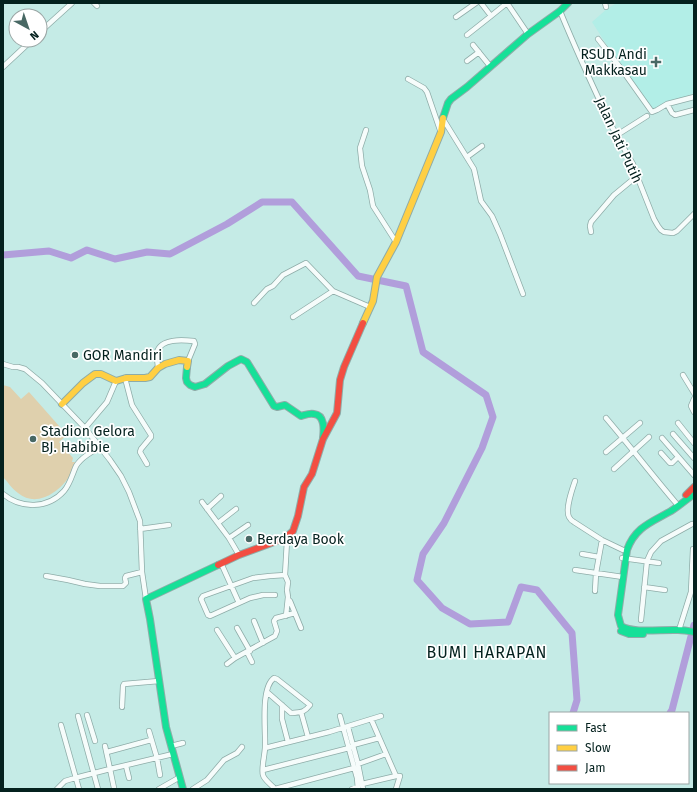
<svg xmlns="http://www.w3.org/2000/svg" width="697" height="792" font-family="'Fira Sans',sans-serif">
<style>
.built{fill:#b2eee7}
.green{fill:#dfd0ad}
.lines{fill:none;stroke-linecap:round;stroke-linejoin:round}
.river{stroke:#b19edb;stroke-width:7}
.street-casing{stroke:#8eaca8;stroke-width:6}
.fast-casing{stroke:#8eaca8;stroke-width:8}
.slow-casing{stroke:#8eaca8;stroke-width:8}
.jam-casing{stroke:#8eaca8;stroke-width:8}
.street{stroke:#f6fcfb;stroke-width:4.5}
.fast{stroke:#16e098;stroke-width:6}
.slow{stroke:#ffcf43;stroke-width:6}
.jam{stroke:#f24e42;stroke-width:6}
.poi-dot{fill:#486864;stroke:#fff;stroke-width:1.5}
.labels{text-anchor:middle;stroke-width:3.5;stroke-linejoin:round;paint-order:stroke}
.poi-label{font-size:14px;fill:#04211e;stroke:#fff;text-anchor:start}
.street-label{font-size:14px;fill:#04211e;stroke:#fff}
.quarter-label{font-size:16px;letter-spacing:1px;fill:#04211e;stroke:#fff}
</style>
<rect width="100%" height="100%" fill="#c5ebe6"/>
<path class="built" d="M617 3H692L694 6V93L652 111 625 73 592 22 608 8Z"/>
<path class="green" d="M3 385 10 387 21 399 29 392 67 435 59 442 73 458 72 462H75C73 467 72 473 69 477 58 493 36 508 18 493 12 489 8 482 3 477Z"/>
<g class="lines">
<path class="river" d="M3 255 49 251 71 258 87 250 115 259 147 252 170 254 227 224 262 202H292L358 276 406 286 423 352 486 395 493 417 482 448 444 523 423 554 417 580 442 608 470 624 508 622 521 587 537 590 572 633 577 700 573 713
M670 713 672 710 694 625"/>
<g class="street-casing">
<path id="street" d="M94 3 97 6
M481 3 491 16 507 3
M507 3 528 34
M605 3 606 7
M560 11C576 50 594 89 612 127L617 135 627 154 633 164 637 176 654 219 658 226 661 230 664 232 673 233 677 231 694 214
M456 17 476 3
M40 32 72 3
M467 35 491 16
M598 39 620 67 652 112 657 110 667 104 694 97
M473 45 490 66
M467 61 479 52
M3 67 32 40
M408 79 424 88 427 92 440 130
M667 104 672 113 675 115 694 110
M443 119 474 169 481 201 492 216 500 234 523 294
M366 130 360 148 362 166 370 190 373 206 396 242
M617 135 647 116
M467 157 482 146
M591 232 590 226 591 222 614 195 637 176
M254 303 267 289 273 286 283 275 306 263 333 291 370 307
M293 317 333 291
M3 364 13 367H18L25 369 42 383 85 428 110 460 121 476 129 492 140 521 142 572 146 599
M158 368C158 363 156 357 157 352 161 338 183 340 194 341L195 344 188 361
M683 375 694 393
M125 378 132 405 151 435V437L141 449 140 452 147 464
M694 399 691 406 694 412
M606 418C630 446 652 475 676 503
M678 423 694 443
M85 428 107 402 116 381
M673 434 694 458
M662 438 694 475
M606 452 640 423
M661 453 670 463H672L678 457
M614 469 649 437
M575 481C572 490 565 509 569 517 570 519 572 521 574 522L602 540 623 550
M3 494C21 509 48 509 64 491 70 484 72 475 76 466 81 458 92 451 100 448
M202 502 229 538 239 555
M207 509 221 496
M218 523 236 509
M140 529 169 525
M229 538 248 525
M285 538 287 541 285 575 288 582 287 590 288 597 286 616
M582 554 599 557
M622 558 659 563
M221 563 239 603
M575 570 623 577
M46 576 68 580 85 584 100 586H123L126 583 125 578 126 576 142 572
M644 587 665 590
M595 591 596 573 602 540
M275 595H263L250 598 210 616 208 615 201 599 203 596 253 578 270 576 285 575
M288 599 290 601 301 628
M641 620 647 561 651 552 661 541 692 524
M254 621 263 643
M237 628 250 651
M217 630 235 658
M679 630 691 592 693 549
M247 652 252 662
M227 664 235 658 275 636 277 631 274 621 276 618 295 613
M267 692 291 713C301 712 304 713 310 705L277 679 274 678C260 688 266 732 265 747 265 754 261 769 263 775 264 780 272 785 275 789
M282 705V719L288 742
M122 707 123 686 124 684 159 681
M301 712 308 737
M87 715 95 741
M78 716 98 789
M340 716 357 778 358 789
M371 719 396 776
M61 725 79 789
M348 727 358 764 363 789
M149 731 157 758 160 775
M353 745 379 738
M105 746 110 769 173 754
M171 746 183 743
M265 748 329 732 381 716
M107 752 151 740
M358 764 386 754
M126 766 129 778
M263 770 353 747
M362 784 396 776H400L396 789
M57 789 65 781 75 778 110 769 114 788
M159 789 180 777
M193 789 207 780 224 760 237 753 242 747
M275 789 354 768
M352 789 358 787"/>
</g>
<g class="fast-casing">
<path id="fast" d="M443 118 448 103 451 99 467 87 528 34 560 11 568 3
M187 367 186 378 187 382 190 385 195 387 205 384 228 366 241 359 247 362 274 406 277 407 285 405 301 416C305 415 309 413 314 414 325 415 324 430 323 438
M694 494C686 500 679 506 671 511 652 522 635 527 627 550L618 615 621 626C634 634 662 629 678 630 683 630 689 631 694 632
M621 631 629 634H643
M183 789 166 727 150 619 146 599 218 565"/>
</g>
<g class="slow-casing">
<path id="slow" d="M363 323 373 301 377 277 396 242 441 132 443 118
M62 404 83 383 95 374H101L116 381 126 378H145L150 377 158 368 165 364 179 360 188 361 187 367"/>
</g>
<g class="jam-casing">
<path id="jam" d="M686 495 694 487
M218 565 239 555 285 538 293 531 298 516 304 487 312 474 323 439 337 413 340 380 344 367 363 323"/>
</g>
<use href="#street" class="street"/>
<use href="#fast" class="fast"/>
<use href="#slow" class="slow"/>
<use href="#jam" class="jam"/>
</g>
<g class="poi-dot">
<path d="M654 56h4v4h4v4h-4v4h-4v-4h-4v-4h4z"/>
<circle cx="75" cy="355" r="4"/>
<circle cx="33" cy="439" r="4"/>
<circle cx="249" cy="539" r="4"/>
</g>
<g class="labels">
<g class="poi-label">
<text x="647" y="59" text-anchor="end">RSUD Andi<tspan x="647" dy="16">Makkasau</tspan></text>
<text x="83" y="360">GOR Mandiri</text>
<text x="41" y="436">Stadion Gelora<tspan x="41" dy="16">BJ. Habibie</tspan></text>
<text x="257" y="544">Berdaya Book</text>
</g>
<g class="street-label">
<text transform="translate(619 140) rotate(65)" y="5">Jalan Jati Putih</text>
</g>
<g class="quarter-label">
<text x="487" y="658">BUMI HARAPAN</text>
</g>
</g>
<rect width="697" height="792" fill="none" stroke="#04211e" stroke-width="8"/>
<rect x="549" y="712" width="140" height="72" fill="#ffffff" stroke="#9ba6a5"/>
<rect x="557" y="725" width="20" height="6" fill="#16e098" stroke="#9ba6a5"/>
<text x="585" y="732" font-size="12" fill="#04211e">Fast</text>
<rect x="557" y="745" width="20" height="6" fill="#ffcf43" stroke="#9ba6a5"/>
<text x="585" y="752" font-size="12" fill="#04211e">Slow</text>
<rect x="557" y="765" width="20" height="6" fill="#f24e42" stroke="#9ba6a5"/>
<text x="585" y="772" font-size="12" fill="#04211e">Jam</text>
<g transform="translate(28 28) rotate(140)"><circle r="19" fill="#ffffff" stroke="#9ba6a5"/>
<path d="M0-3L7 15L0 10L-7 15Z" fill="#486864"/>
<text y="-6" font-size="11" font-weight="bold" text-anchor="middle" fill="#04211e">N</text>
</g>
</svg>
